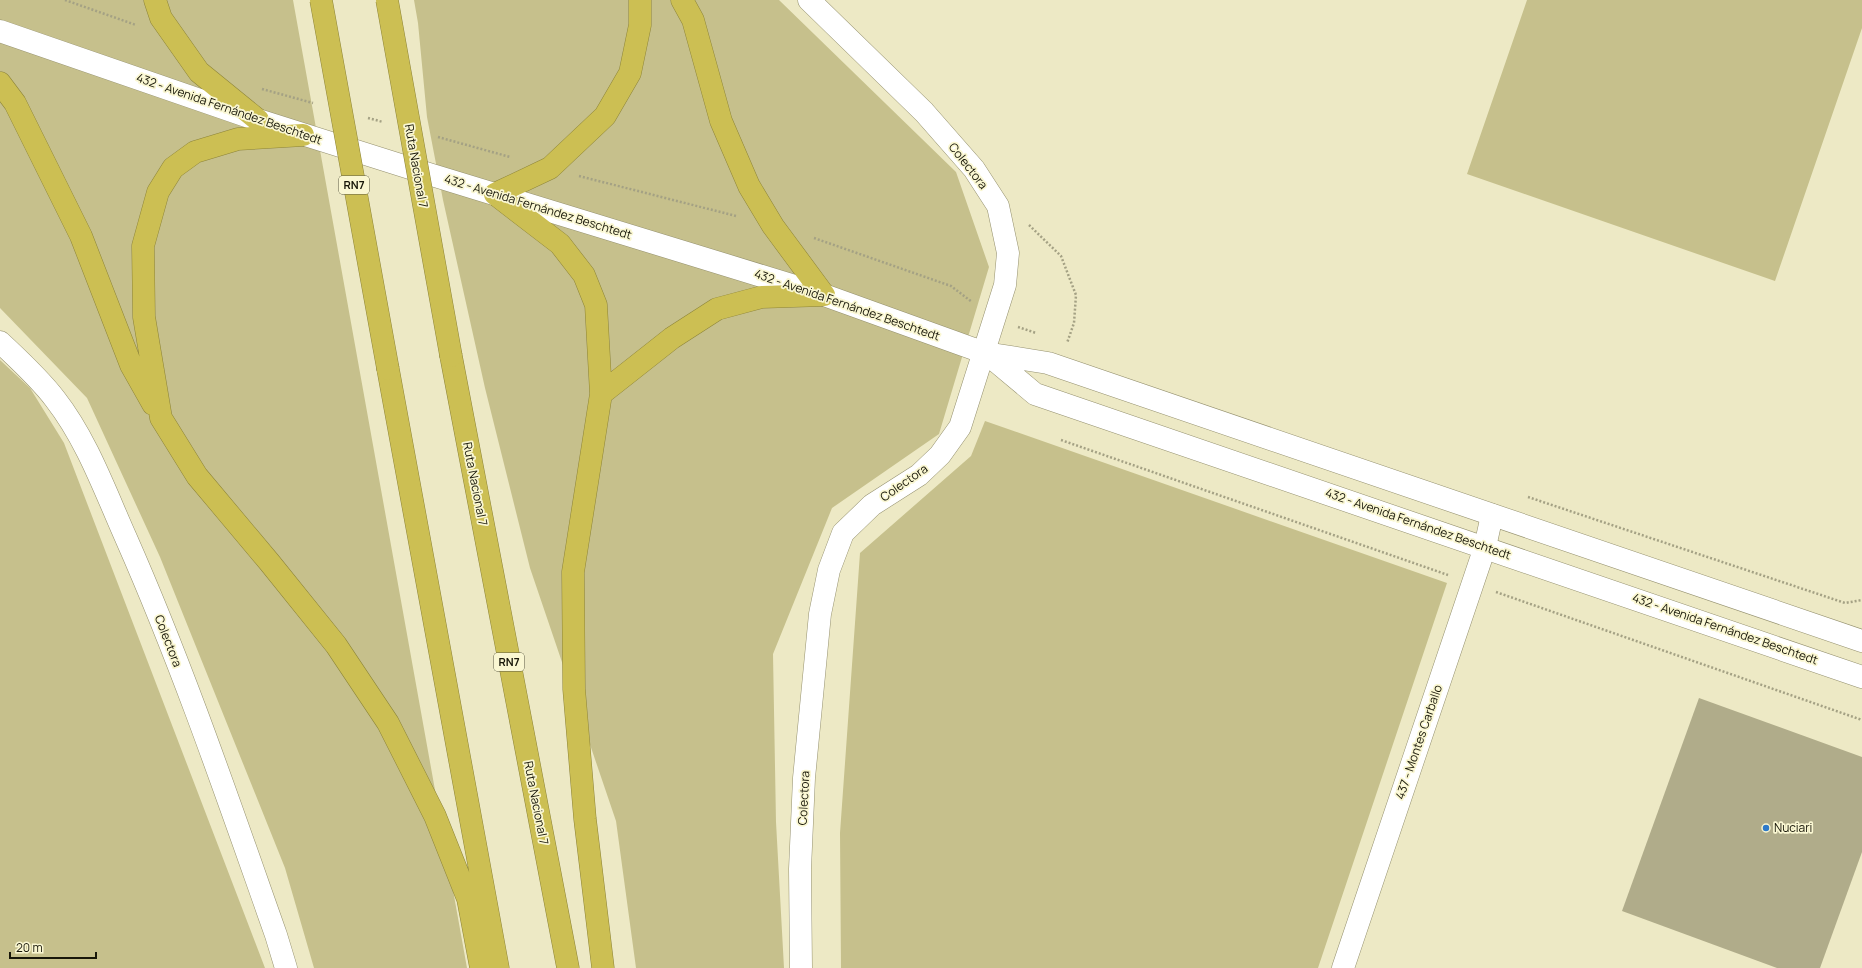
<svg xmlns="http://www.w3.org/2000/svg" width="1862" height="968" font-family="Manrope,sans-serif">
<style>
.green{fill:#c6c08c}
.building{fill:#b0ac8a}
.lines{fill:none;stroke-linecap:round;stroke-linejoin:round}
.street-casing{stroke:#95916f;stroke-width:23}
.secondary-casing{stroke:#95916f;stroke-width:23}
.highway-casing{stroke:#8d8439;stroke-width:23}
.path{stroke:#a4a184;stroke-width:2.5;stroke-dasharray:2 2;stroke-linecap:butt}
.street{stroke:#fff;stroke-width:22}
.secondary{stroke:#fff;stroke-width:22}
.highway{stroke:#ccbf53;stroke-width:22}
.highway-bridge-casing{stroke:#8d8439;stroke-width:23;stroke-linecap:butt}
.highway-bridge{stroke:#ccbf53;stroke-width:22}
.poi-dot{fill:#2d79c9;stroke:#faf7d2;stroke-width:1.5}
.labels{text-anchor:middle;stroke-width:3.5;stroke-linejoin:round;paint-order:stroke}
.shield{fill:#faf7d2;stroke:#5c5a45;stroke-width:1}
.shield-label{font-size:11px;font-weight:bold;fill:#181709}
.street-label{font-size:12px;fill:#181709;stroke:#faf7d2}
.poi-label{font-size:12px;fill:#181709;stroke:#faf7d2;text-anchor:start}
</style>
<rect width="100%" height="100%" fill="#ede9c5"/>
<path class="green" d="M0 0H293L467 968H314L285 868 160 557 87 398 0 308Z
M414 0H779L956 172 989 267 939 434 832 508 773 654 776 822 784 968H636L616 821 530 568 485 388 443 200 427 117 418 23Z
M1527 0H1862V28L1775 281 1467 174Z
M0 360 30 388 64 443 265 968H0Z
M985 421 1447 583 1318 968H841L840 833 860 553 971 456Z"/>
<path class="building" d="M1699 698 1862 757V852L1820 968H1777L1622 911Z"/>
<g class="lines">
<g class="street-casing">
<path id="street" d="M1343 968 1485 547 1492 515"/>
</g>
<g class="secondary-casing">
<path id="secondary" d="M0 31 258 120 432 175 824 295 985 353 1048 363 1862 641
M0 342C19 360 39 378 55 399 87 440 105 491 126 538 183 667 229 802 276 935L286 968
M986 353 1035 394 1862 677
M801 968 800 869 804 778 820 614 829 570 843 533 872 505 919 475 940 455 960 427 1005 285 1008 253 998 206 974 169 924 112 809 0"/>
</g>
<g class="highway-casing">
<path id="highway" d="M155 0 161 18 199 72 258 120
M682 0 693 20 721 121 749 186 773 226 824 295
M0 83 15 103 81 236 131 365 153 404
M303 135 238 139 195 152 173 168 158 192 143 246 144 317 161 418 197 476 270 563 336 645 388 723 435 816 468 899 481 968
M451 356 568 968
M388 369 498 968
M601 394 672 338 717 309 762 297 824 295
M603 968 585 819 574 689 573 572 601 394 596 305 584 275 560 244 495 194 550 168 605 116 630 73 640 25V0"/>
</g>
<path class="path" d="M65 0 136 25
M262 89 313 103
M368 118 383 122
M438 137 510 157
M579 176 736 216
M1029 225 1061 256 1076 295 1074 323 1067 343
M814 238 951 286 972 302
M1018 327 1036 333
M1061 440 1448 575
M1528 497 1845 603 1862 600
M1496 592 1862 720"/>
<use href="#street" class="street"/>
<use href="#secondary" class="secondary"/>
<use href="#highway" class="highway"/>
<g class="highway-bridge-casing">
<path id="highway-bridge" d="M321 0 388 369
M387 0 451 356"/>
</g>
<use href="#highway-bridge" class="highway-bridge"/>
</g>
<circle class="poi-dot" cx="1766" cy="828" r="4"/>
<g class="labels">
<g class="shield">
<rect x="339" y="176" width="30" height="18" rx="3"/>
<rect x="494" y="653" width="30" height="18" rx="3"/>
</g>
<g class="shield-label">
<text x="354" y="189">RN7</text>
<text x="509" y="666">RN7</text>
</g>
<g class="street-label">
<text transform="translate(229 109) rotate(19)" y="4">432 - Avenida Fernández Beschtedt</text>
<text transform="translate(416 166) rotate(80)" y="4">Ruta Nacional 7</text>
<text transform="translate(968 166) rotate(52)" y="4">Colectora</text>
<text transform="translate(538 207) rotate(17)" y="4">432 - Avenida Fernández Beschtedt</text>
<text transform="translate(847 305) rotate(19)" y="4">432 - Avenida Fernández Beschtedt</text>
<text transform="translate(904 483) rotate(-35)" y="4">Colectora</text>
<text transform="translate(475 484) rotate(79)" y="4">Ruta Nacional 7</text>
<text transform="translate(1418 524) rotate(19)" y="4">432 - Avenida Fernández Beschtedt</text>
<text transform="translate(1725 629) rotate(19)" y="4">432 - Avenida Fernández Beschtedt</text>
<text transform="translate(168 641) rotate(69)" y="4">Colectora</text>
<text transform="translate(1419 742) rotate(-71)" y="4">437 - Montes Carballo</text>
<text transform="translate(804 798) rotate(-87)" y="4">Colectora</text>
<text transform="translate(536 803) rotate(79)" y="4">Ruta Nacional 7</text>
</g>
<g class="poi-label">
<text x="1774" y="832">Nuciari</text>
</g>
</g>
<path d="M10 952v6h86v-6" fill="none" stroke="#181709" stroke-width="2"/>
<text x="16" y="952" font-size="12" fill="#181709" stroke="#faf7d2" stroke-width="3" paint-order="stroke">20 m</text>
</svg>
